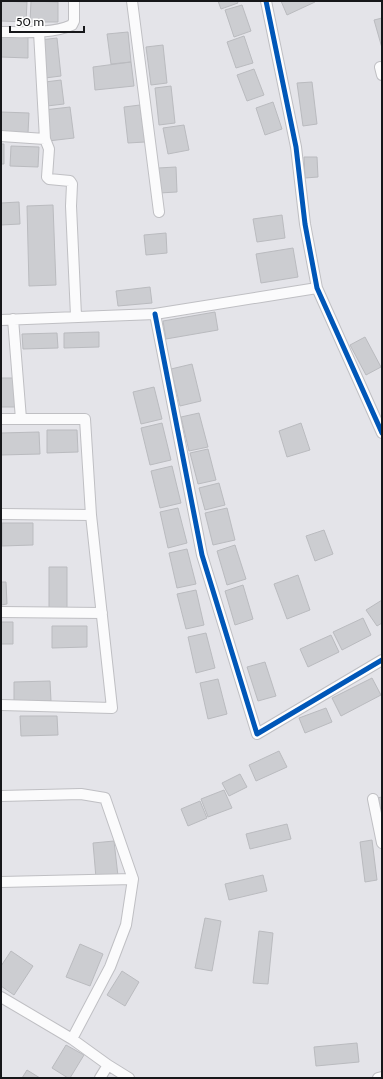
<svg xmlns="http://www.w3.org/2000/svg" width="383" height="1079" font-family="Cabin,sans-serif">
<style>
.building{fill:#cccdd1;stroke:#babbbf}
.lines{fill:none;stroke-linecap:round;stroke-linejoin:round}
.minor-casing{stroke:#bfbfc3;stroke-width:12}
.minor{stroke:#fbfbfc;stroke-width:10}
.cycleway-casing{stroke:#fff;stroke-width:8}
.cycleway{stroke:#0057b8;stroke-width:5}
</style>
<rect width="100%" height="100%" fill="#e4e4e9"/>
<path class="building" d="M1 1 27 2 26 22 1 21Z
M31 1 58 2V22H30Z
M218 1H237L238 3 221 9Z
M281 1H314L315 2 287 15Z
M242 5 251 31 234 37 225 10Z
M382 18V48L374 20Z
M128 32 131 62 111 64 107 34Z
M244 36 253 63 236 68 227 42Z
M1 37H28V58L1 57Z
M57 38 61 76 45 78 40 40Z
M163 45 167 83 151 85 146 47Z
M131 62 134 86 95 90 93 67Z
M254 69 264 95 247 101 237 75Z
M61 80 64 104 47 106 45 82Z
M312 82 317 124 303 126 297 83Z
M171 86 175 123 159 125 155 88Z
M273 102 282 129 265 135 256 108Z
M140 105 145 142 128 143 124 107Z
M70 107 74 138 48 141 44 110Z
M1 112 29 113 28 133 1 132Z
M184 125 189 150 168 154 163 128Z
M1 144H4V164H1Z
M11 146 39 147 38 167 10 166Z
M304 157H317L318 177 305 178Z
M176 167 177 192 159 193 158 168Z
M19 202 20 224 1 225V203Z
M53 205 56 285 29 286 27 206Z
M282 215 285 238 257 242 253 219Z
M166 233 167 253 146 255 144 235Z
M293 248 298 277 261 283 256 254Z
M150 287 152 303 118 306 116 291Z
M215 312 218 330 166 339 163 321Z
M99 332V347L64 348V333Z
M57 333 58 348 23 349 22 334Z
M365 337 381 367 366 375 350 345Z
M192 364 201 401 180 406 171 369Z
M1 378H16L15 407H1Z
M154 387 162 419 141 424 133 392Z
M199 413 208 447 189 451 181 417Z
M162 423 171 460 150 465 141 428Z
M301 423 310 450 287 457 279 431Z
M47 430H77L78 452 47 453Z
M39 432 40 454 1 455V433Z
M208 449 216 480 198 484 190 453Z
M172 466 181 503 160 508 151 471Z
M219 483 225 505 205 510 199 488Z
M178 508 187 543 168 548 160 512Z
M227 508 235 540 213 545 205 513Z
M2 523H33V545L2 546Z
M324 530 333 554 315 561 306 536Z
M235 545 246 579 227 585 217 551Z
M187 549 196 584 177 588 169 553Z
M49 567H67V609L49 610Z
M298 575 310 610 287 619 274 584Z
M1 582H6L7 604 1 605Z
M243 585 253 619 235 625 225 591Z
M196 590 204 625 186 629 177 594Z
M382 600V623L377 626 366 610Z
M363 618 371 635 342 650 333 632Z
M1 622H13V644H1Z
M52 626H87V647L52 648Z
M206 633 215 668 196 673 188 637Z
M331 635 339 652 308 667 300 649Z
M265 662 276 696 258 701 247 667Z
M372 678 381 695 341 716 332 698Z
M218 679 227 714 208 719 200 683Z
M50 681 51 701H14V682Z
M326 708 332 722 305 733 299 718Z
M20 716H57L58 735 21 736Z
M279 751 287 767 256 781 249 765Z
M240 774 247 787 229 796 222 783Z
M224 790 232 808 208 817 201 799Z
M382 797V828L377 798Z
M200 801 207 818 188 826 181 809Z
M287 824 291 839 250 849 246 834Z
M372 840 377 880 365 882 360 842Z
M114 841 118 876 96 878 93 843Z
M263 875 267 891 229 900 225 884Z
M205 918 221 921 212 971 195 968Z
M259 931 273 933 268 984 253 983Z
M80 944 103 954 90 986 66 977Z
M11 951 33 966 14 995 1 986V966Z
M122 971 139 982 125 1006 107 995Z
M357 1043 359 1062 316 1066 314 1047Z
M66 1045 84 1055 70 1078H68L52 1068Z
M27 1070 40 1078H22Z"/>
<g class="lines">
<g class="minor-casing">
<path id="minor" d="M132 1 159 212
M266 1 296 147 305 224 317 288 382 433
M1 32C23 32 52 34 72 25L74 21V1
M380 67 382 75
M1 136 45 139 39 32
M45 139 49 149 47 177 49 179 70 181 72 184 71 206 76 316
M155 314 202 555 257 734 382 660
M13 319 21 419
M1 320 155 314 317 288
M1 419H85L91 515 1 514
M1 612 102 613
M1 705 112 708 91 515
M1 796 81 794 105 798 133 879 1 882
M373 799 382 843
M1 997 72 1039 108 1065 129 1078
M72 1039 110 967 126 925 133 879
M100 1078 108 1065
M378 1078 382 1077"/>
</g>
<use href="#minor" class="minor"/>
<g class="cycleway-casing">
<path id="cycleway" d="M266 1 296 147 305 224 317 288 382 433
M155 314 202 555 257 734 382 660"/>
</g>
<use href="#cycleway" class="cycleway"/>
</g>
<rect width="383" height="1079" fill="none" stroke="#16171a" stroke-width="4"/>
<path d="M10 26v6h74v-6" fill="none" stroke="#16171a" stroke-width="2"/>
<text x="16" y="26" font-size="12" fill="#16171a" stroke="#ffffff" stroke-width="3" paint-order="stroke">50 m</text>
</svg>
